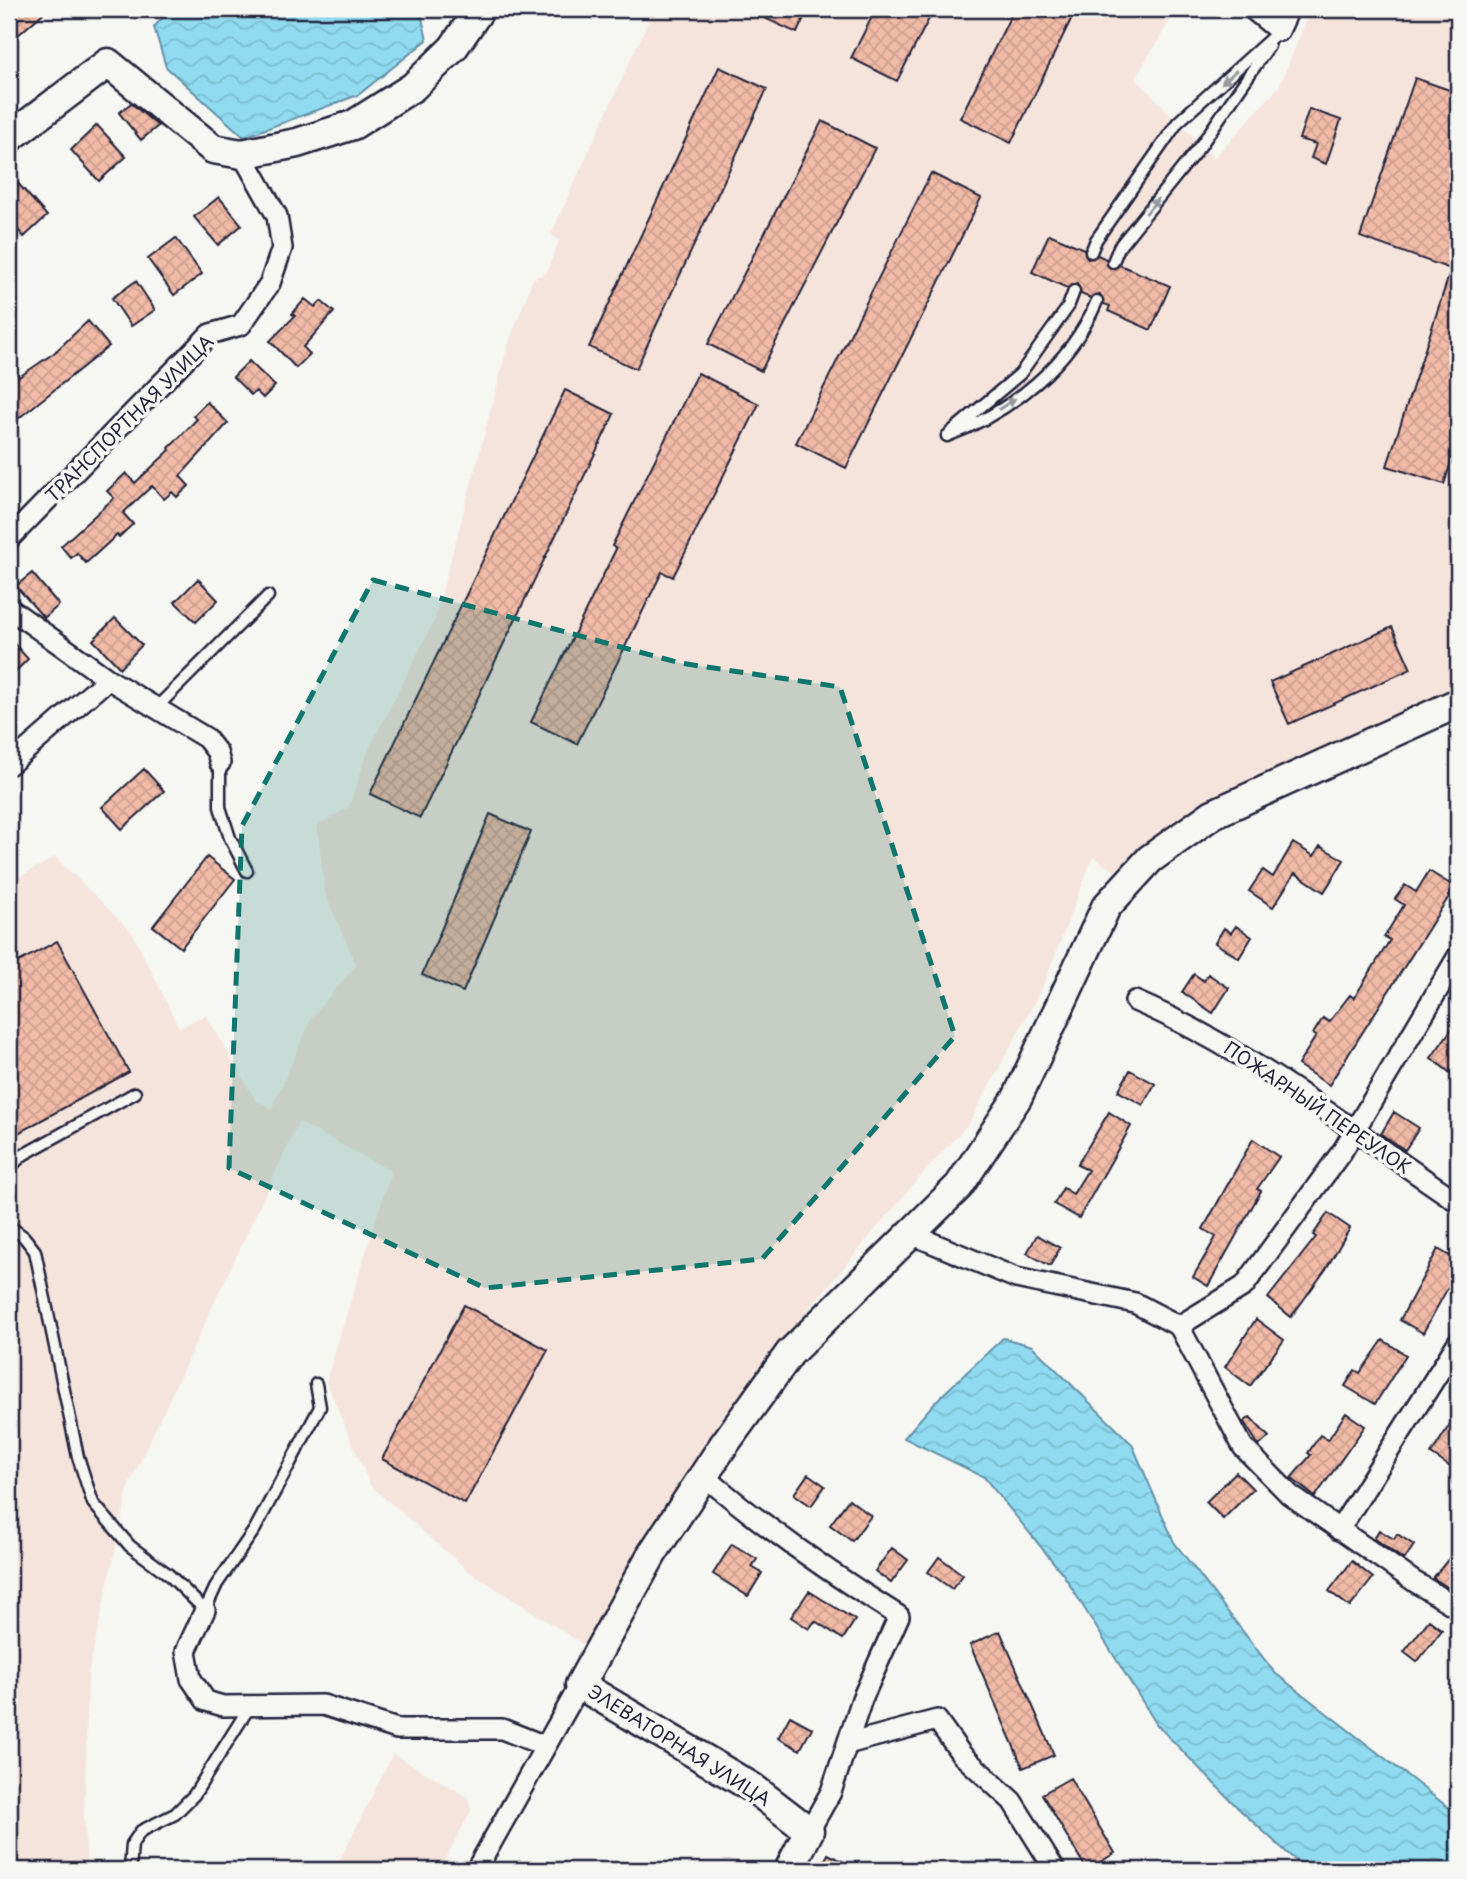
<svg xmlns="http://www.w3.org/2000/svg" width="1467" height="1879" font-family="'Playpen Sans',sans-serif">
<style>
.built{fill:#f5e4dc}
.water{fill:url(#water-waves);stroke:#6491a8;stroke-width:2}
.building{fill:url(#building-cross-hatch);stroke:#22223b;stroke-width:2}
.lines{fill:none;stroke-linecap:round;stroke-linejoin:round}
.lane-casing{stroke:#22223b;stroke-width:15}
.street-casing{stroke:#22223b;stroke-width:24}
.secondary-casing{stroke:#22223b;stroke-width:33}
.lane{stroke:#f6f6f2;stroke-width:10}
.street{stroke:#f6f6f2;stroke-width:19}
.secondary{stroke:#f6f6f2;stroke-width:28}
.oneway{fill:#9797a0}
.marked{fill:#0f766e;fill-opacity:0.2;stroke:#0f766e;stroke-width:5;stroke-dasharray:14 9;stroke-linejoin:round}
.labels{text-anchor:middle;stroke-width:7;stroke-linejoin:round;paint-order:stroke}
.street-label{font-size:18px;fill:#22223b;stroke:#f6f6f2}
</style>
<defs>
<pattern id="water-waves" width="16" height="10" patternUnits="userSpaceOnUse" patternTransform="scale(1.75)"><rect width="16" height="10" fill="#90dbf0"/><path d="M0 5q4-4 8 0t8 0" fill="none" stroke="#7cbccf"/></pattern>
<pattern id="building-cross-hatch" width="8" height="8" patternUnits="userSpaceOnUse" patternTransform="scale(1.75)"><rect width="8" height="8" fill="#f2bba7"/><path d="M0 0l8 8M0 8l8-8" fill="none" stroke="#cfa091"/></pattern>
</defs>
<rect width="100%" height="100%" fill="#f6f6f2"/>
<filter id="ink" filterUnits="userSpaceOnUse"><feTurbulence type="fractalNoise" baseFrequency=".0143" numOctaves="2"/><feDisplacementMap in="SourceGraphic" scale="14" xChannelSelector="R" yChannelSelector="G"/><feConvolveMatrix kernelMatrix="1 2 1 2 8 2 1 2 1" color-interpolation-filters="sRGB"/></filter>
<g filter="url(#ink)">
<path class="built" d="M654 9H1177L1135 78 1214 158 1279 87 1311 9H1458V688L1242 787 1114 871 1093 857 1043 986 970 1122 916 1181 773 1352 681 1479 589 1648 466 1569 370 1485 326 1381 391 1171 299 1122 129 1485 88 1675 84 1819 87 1870H9V883L55 857 132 932 179 1028 206 1015 256 1101 272 1108 312 1017 356 965 325 893 317 825 349 807 368 751 435 619 509 342 533 279 546 273 559 241 551 234Z
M393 1754 468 1797 471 1811 439 1870H335Z"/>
<path class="water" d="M170 9H420L427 40 358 95 244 137 166 67 154 27Z
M1003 1338 1032 1346 1132 1444 1174 1542 1275 1673 1458 1815V1870H1306L1240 1810 1157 1725 1063 1574 984 1477 904 1438 936 1401Z"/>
<path class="building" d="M9 9H48L9 43Z
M745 9H808L797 33Z
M876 9H934L897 81 851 58Z
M1014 9H1076L1011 143 960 118Z
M719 67 767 89 636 369 589 347Z
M1415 78 1458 93V441L1444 484 1387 466 1451 269 1360 237Z
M131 103 158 126 141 140 119 113Z
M1309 109 1341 120 1326 164 1311 158 1316 144 1299 139Z
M822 121 875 148 761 371 708 344Z
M97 125 126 157 99 181 71 150Z
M931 173 981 198 846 468 796 443Z
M16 181 47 216 24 237 9 220V188Z
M219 197 242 225 218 245 194 217Z
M1049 234 1084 249 1088 259 1098 255 1106 259 1110 269 1120 265 1170 286 1151 330 1108 311 1110 306 1104 304 1100 294 1090 298 1081 294 1077 284 1067 288 1032 272Z
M176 238 202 274 174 295 148 259Z
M136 281 155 310 131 326 112 298Z
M305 299 315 307 321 301 334 312 303 347 310 354 296 368 270 341 295 316 292 314Z
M88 321 109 346 9 426V379L16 373 19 377 54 353Z
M249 361 275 386 263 398 256 391 251 395 233 377Z
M698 373 759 404 673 577 662 572 577 744 531 722 616 549 612 546Z
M565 390 614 414 420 818 370 794Z
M207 402 228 423 180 476 189 486 177 497 172 492 164 499 152 486 123 513 133 524 119 537 117 535 86 563 77 553 71 558 61 546 114 498 107 491 126 473 135 483 170 450 169 448 197 419 193 416Z
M32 573 59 605 44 618 16 586Z
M198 579 218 600 196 622 175 602Z
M115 618 142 645 120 668 93 640Z
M1392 627 1411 669 1289 724 1270 682Z
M9 638 28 659 9 678Z
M144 769 164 791 122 829 102 807Z
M490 814 531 832 463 992 422 975Z
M1293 843 1314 856 1320 846 1344 860 1324 892 1295 873 1273 907 1249 891 1263 870 1273 877Z
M207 857 235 879 181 948 153 926Z
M1429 871 1455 887 1329 1085 1298 1065 1316 1036 1313 1034 1323 1018 1329 1022 1350 995 1354 998 1390 940 1384 937 1404 905 1395 899 1405 885 1416 892Z
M1236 926 1252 937 1239 958 1215 943 1224 928 1231 933Z
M57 941 129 1072 9 1138V967Z
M1194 974 1204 981 1208 974 1229 988 1213 1013 1182 992Z
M1458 1020V1079L1431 1058Z
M1130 1070 1155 1084 1143 1105 1118 1091Z
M1109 1112 1131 1126 1079 1218 1054 1204 1063 1188 1073 1194 1088 1170 1077 1165Z
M1394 1112 1419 1128 1405 1150 1381 1134Z
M1253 1139 1279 1157 1257 1189 1261 1191 1208 1286 1193 1277 1216 1237 1203 1229Z
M1328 1213 1350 1228 1326 1269 1291 1317 1268 1298 1316 1237 1313 1235Z
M1037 1235 1060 1248 1050 1266 1027 1253Z
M1438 1249 1458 1261V1286L1451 1282 1423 1333 1400 1320Z
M464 1305 548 1350 465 1504 382 1459Z
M1256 1319 1284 1340 1250 1386 1225 1367Z
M1383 1340 1406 1355 1375 1404 1345 1386 1355 1370 1360 1373Z
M1458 1412V1472L1431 1454Z
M1346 1413 1365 1426 1315 1497 1291 1478 1311 1455 1308 1453 1320 1435 1328 1440Z
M1250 1417 1269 1437 1259 1446 1244 1422Z
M1236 1472 1253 1489 1223 1519 1206 1502Z
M808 1474 825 1486 811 1506 794 1494Z
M849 1499 871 1516 852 1541 830 1525Z
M1379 1530 1394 1539 1397 1534 1414 1545 1404 1560 1374 1538Z
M732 1544 757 1559 752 1567 762 1573 748 1596 713 1574Z
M1458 1547V1594L1433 1578Z
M892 1548 908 1560 891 1583 875 1571Z
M939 1557 963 1575 952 1589 928 1572Z
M1352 1561 1373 1578 1350 1607 1329 1591Z
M809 1591 855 1620 843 1639 815 1621 809 1629 791 1617Z
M1429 1620 1442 1630 1417 1662 1404 1652Z
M1000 1631 1054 1755 1023 1768 970 1645Z
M790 1716 812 1728 800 1750 778 1738Z
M1070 1778 1115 1853 1087 1870 1042 1794Z
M828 1854 860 1870H820Z"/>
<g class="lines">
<g class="lane-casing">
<path id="lane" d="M1091 252 1096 240 1178 122 1279 31
M1113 262 1119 247 1201 145 1269 46
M950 433 1020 374 1068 307 1074 291
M947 436C1011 412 1070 365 1097 301
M156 708 268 596
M220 763V807L230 838 247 871
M9 1168 23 1155 135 1093
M9 1226 24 1237 35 1251 78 1457 93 1503 130 1546 168 1574 205 1610 217 1584 255 1529 320 1407 316 1384
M130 1870 132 1844 141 1831 175 1814 194 1795 250 1706"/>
</g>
<g class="street-casing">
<path id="street" d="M1252 9 1279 31 1289 9
M9 539 210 334 241 325 270 283 282 248 277 216 242 154
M9 608 108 679 206 738 217 752 220 763
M9 765 108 679
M1135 1001C1252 1051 1352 1131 1458 1202
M911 1234 1016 1278 1135 1303 1179 1326 1243 1447 1290 1495 1415 1582 1458 1608
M1179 1326 1244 1286 1343 1150 1458 956
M703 1475C765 1528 830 1573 899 1616L862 1699 831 1792 809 1831
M1339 1530 1458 1342
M205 1610 186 1651 191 1679 206 1701 223 1706 323 1705 397 1729H502L545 1746
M847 1744 937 1720 962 1755 1012 1801 1055 1870
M476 1870 580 1685"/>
</g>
<g class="secondary-casing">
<path id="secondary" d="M9 138 108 63 213 149 242 154 297 143 353 125 413 87 453 48 480 9
M789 1870 809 1831 753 1788 580 1685 652 1554 723 1446 790 1353 959 1186 1017 1098 1106 907 1150 859 1213 814 1458 703"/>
</g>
<use href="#lane" class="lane"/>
<use href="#street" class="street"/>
<use href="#secondary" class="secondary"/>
</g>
<defs><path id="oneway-solid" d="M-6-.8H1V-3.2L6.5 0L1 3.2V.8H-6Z" transform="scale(1.75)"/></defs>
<g class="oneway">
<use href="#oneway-solid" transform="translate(1229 77) rotate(138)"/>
<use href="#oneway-solid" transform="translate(1152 206) rotate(-51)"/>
<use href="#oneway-solid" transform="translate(1007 404) rotate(-33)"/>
</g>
</g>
<path class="marked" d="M373 580 680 663 840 687 955 1036 762 1259 485 1288 229 1168 242 826Z"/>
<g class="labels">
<g class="street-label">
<text transform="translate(130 419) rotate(-45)" y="6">ТРАНСПОРТНАЯ УЛИЦА</text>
<text transform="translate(1317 1108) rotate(34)" y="6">ПОЖАРНЫЙ ПЕРЕУЛОК</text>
<text transform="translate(679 1746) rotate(32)" y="6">ЭЛЕВАТОРНАЯ УЛИЦА</text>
</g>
</g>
<rect width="1467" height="1879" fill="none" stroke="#f6f6f2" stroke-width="35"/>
<rect x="18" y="18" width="1432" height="1844" fill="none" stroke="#22223b" stroke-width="2.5" filter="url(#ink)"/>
</svg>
